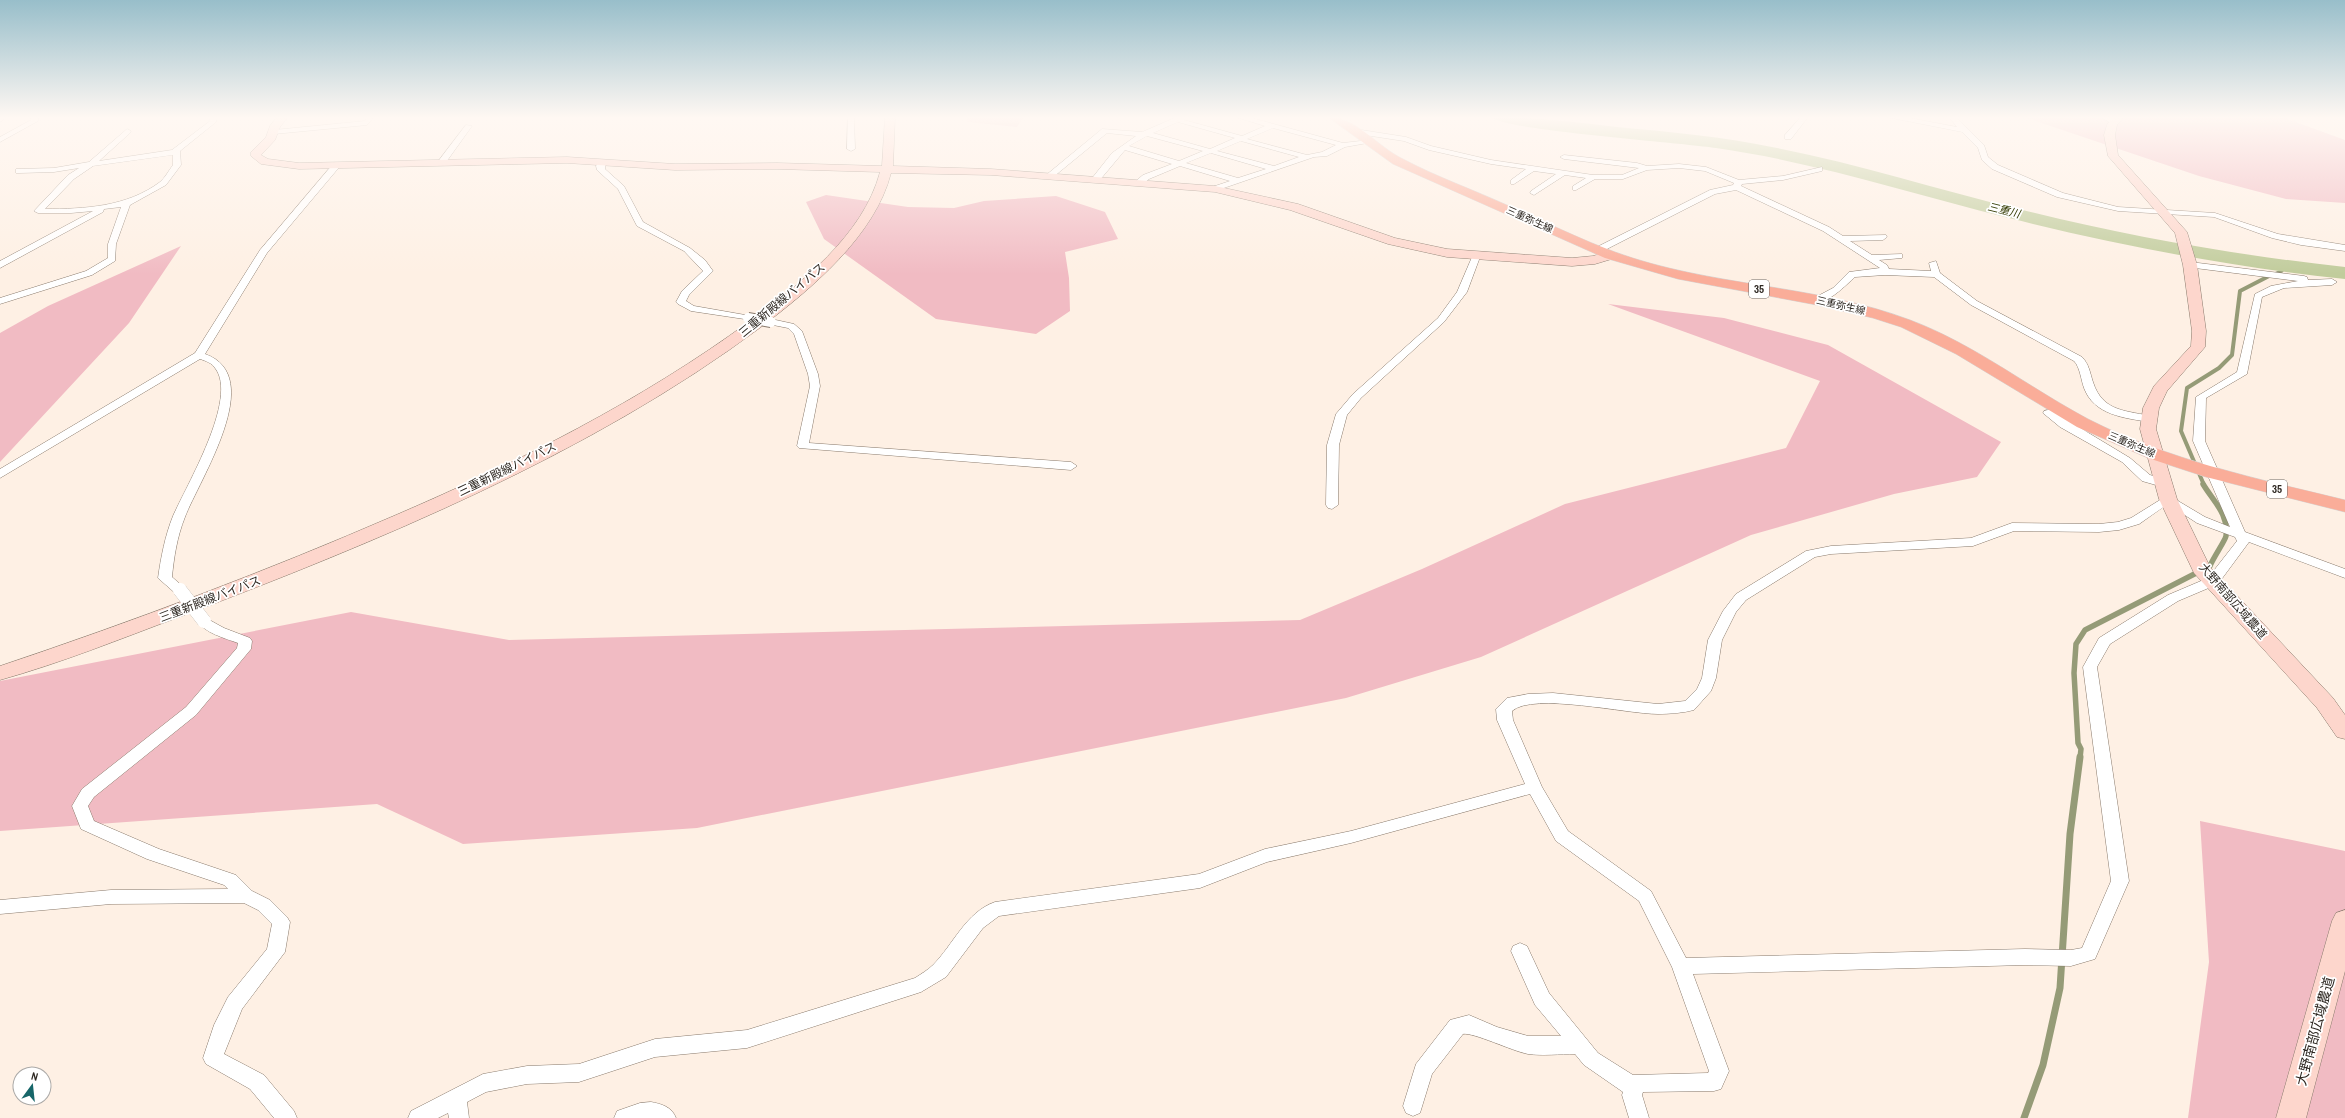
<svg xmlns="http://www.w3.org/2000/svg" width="2345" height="1118" font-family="'Archivo Narrow','Noto Sans JP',sans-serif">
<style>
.green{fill:#f1bbc3}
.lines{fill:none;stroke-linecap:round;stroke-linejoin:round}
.stream-far3{stroke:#959b77;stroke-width:3}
.stream-far2{stroke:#959b77;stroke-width:4}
.stream-far1{stroke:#959b77;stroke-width:5.5}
.stream{stroke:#959b77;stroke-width:7}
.river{fill:#c1cc9c;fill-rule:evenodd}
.street-casing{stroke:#897a6c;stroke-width:1}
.secondary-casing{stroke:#897a6c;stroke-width:1}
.primary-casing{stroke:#d5d4d3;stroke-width:1}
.street{fill:#fff;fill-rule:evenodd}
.secondary{fill:#fdd6cc;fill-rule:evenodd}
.primary{fill:#faad99;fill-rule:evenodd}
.street-bridge-far1-casing{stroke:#897a6c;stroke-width:12;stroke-linecap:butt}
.street-bridge-casing{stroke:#897a6c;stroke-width:14;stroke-linecap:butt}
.street-bridge-far1{stroke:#fff;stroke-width:10}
.street-bridge{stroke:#fff;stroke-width:14}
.labels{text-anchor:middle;stroke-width:3.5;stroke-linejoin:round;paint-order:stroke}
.far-street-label{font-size:10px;fill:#2e2822;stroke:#fff}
.far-water-label{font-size:11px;font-style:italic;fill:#323a01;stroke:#fff}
.shield{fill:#fff;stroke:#6d6864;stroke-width:1}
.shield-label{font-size:11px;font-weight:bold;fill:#2e2822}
.street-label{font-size:12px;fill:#2e2822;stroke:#fff}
.near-street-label{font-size:14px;fill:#2e2822;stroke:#fff}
</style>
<rect width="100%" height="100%" fill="#fef0e4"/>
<path class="green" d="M966 117H1024L1017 127 968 122Z
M2024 117H2282L2345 140V203L2286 199 2199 176Z
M826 195 908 207 954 208 984 201 1056 196 1105 212 1118 239 1065 252 1069 278 1070 311 1036 334 936 319 824 239 806 202Z
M181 246 129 323 0 462V333L48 306Z
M1608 304 1724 318 1828 345 2001 442 1977 477 1894 494 1751 535 1481 657 1346 698 697 828 463 844 377 804 0 831V681L351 612 509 640 1300 620 1422 569 1565 504 1786 448 1820 381Z
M2200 821 2345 851V1118H2188L2209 962Z"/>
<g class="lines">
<path class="stream-far3" d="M2269 276 2282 271 2284 267"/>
<path class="stream-far2" d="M2204 485 2181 431 2187 388 2219 368 2232 355 2240 291 2271 275"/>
<path class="stream-far1" d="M2080 758 2081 749 2078 743 2074 673 2076 644 2085 630 2210 566C2213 558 2225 541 2226 536 2229 514 2213 501 2203 484"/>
<path class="stream" d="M2024 1118 2043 1065 2060 988 2070 834 2080 757"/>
<path class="river" d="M1491 117C1533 117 1575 122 1617 127 1671 132 1725 137 1777 148 1859 164 1938 190 2019 209 2126 236 2235 255 2345 267V279C2232 267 2120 246 2009 218 1912 194 1815 162 1716 148 1685 143 1502 130 1491 117Z"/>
<g class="street-casing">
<path id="street" d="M0 117H7L0 122Z
M31 117H38V121L0 142V137L31 120Z
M210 117H217L216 122 180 151 181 165 166 185 130 205 116 244 115 261 92 275 0 304V298L86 271 108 258V244L121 207 104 209 103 212 0 268V261L93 211 71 213H38L34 211 68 175 79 168 54 172 19 173H16V169L54 168 89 162 127 129 131 131 130 133 99 161 172 150 210 121ZM173 155V165C169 170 165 178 160 182 127 207 84 209 45 209L74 179 93 166Z
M367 117H374L367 125 274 134 270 132 274 130 365 121Z
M848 117H854L855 149 851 151 847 149Z
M1177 117H1187L1184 120 1242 136 1265 126 1236 117H1248L1343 143 1369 140 1373 142 1345 147 1327 156 1314 157 1215 191H1212V187L1230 181 1180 166 1149 179 1143 184H1137V180L1143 175 1172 164 1125 150 1099 181H1093V177L1112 153 1136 136 1107 133 1052 178 1045 176 1102 129 1142 132ZM1178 122 1235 138 1210 149 1153 133ZM1273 128 1336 145 1322 152 1307 155 1247 139ZM1147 136 1203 151 1179 161 1129 146ZM1241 141 1299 157 1274 166 1217 151ZM1211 153 1266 169 1238 178 1186 163Z
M1801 117H1808L1791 139H1785V135Z
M1887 117H1904L1957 127 1949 117H1956L1984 145 1988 157 1998 165 2063 193 2118 207 2215 213 2278 234 2345 245V251L2301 245 2272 238 2214 217 2118 211 2057 197 1992 169 1982 160 1978 148 1962 132Z
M2101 117H2110L2116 122 2111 123Z
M466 125 472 126 444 165H438L437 163Z
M1355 129 1406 137 1431 146 1491 160 1593 175H1622L1639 168 1564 159 1560 157 1564 155 1637 163 1647 166 1679 164 1706 167 1739 180 1783 176 1822 167V171L1783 180 1742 184 1741 186 1829 227 1843 236 1886 235 1887 237 1883 240 1850 241 1872 255 1902 254V258L1879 260 1887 265 1889 269 1931 271 1929 263 1936 261 1940 273 1977 301 2082 357C2089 364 2090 373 2093 382 2103 413 2127 410 2154 417L2156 419 2150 422C2124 418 2094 415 2084 388 2081 380 2080 367 2074 361L1971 305 1934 277 1885 275 1855 277C1846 285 1827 305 1814 302V298L1833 288 1849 272 1880 268 1823 231 1736 190 1715 194 1601 252H1595V248L1710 190 1733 185 1734 183 1705 171 1679 168 1647 170 1623 179H1595L1576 190H1573V186L1586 178 1565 175 1534 195 1530 193 1531 191 1556 174 1534 171 1514 184H1511V180L1526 169 1491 164 1429 150 1404 141 1352 133V129Z
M600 160H606L605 169 624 186 643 222 690 248 705 260 713 271 689 295 686 301 694 306 751 316V320L691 311 678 304 676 302 682 291 703 271 684 251 637 226 618 189 597 170 596 166Z
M334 163 341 165 267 253 205 354C268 376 199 480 185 517 177 537 174 557 172 577L187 590 185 593H175L158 578C161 557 165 536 173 516 186 486 239 398 215 368 212 363 206 361 200 359L0 478V469L195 353 260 250Z
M1476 254 1480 257 1467 292 1444 322 1361 398 1347 415 1339 445 1338 505 1332 509 1328 508 1326 505 1327 445 1336 414 1353 394 1438 318 1457 292 1472 257Z
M2190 262 2304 276 2307 277 2308 280 2332 279 2337 282 2332 285 2284 288 2262 297 2247 374 2206 398 2205 441 2245 532 2345 569V578L2249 542 2218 584 2178 601 2110 644 2097 667 2129 881 2095 959 2071 966 2025 965 1693 974 1729 1071 1721 1089 1714 1091 1643 1092 1642 1095 1649 1118H1629L1622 1095 1623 1092 1584 1065 1575 1054C1560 1054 1543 1056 1528 1054 1512 1051 1473 1032 1463 1034L1432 1074 1420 1113 1413 1116 1406 1113 1403 1106 1416 1064 1450 1020 1469 1015 1497 1027 1528 1036H1561L1535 1005 1511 951 1513 946 1520 943 1527 946 1549 993 1598 1053 1633 1075 1708 1073 1709 1071 1672 967 1639 901 1556 841 1530 794 1351 843 1267 862 1200 888 999 916 983 928 946 977 921 992 747 1048 655 1057 579 1082 527 1084 486 1092 467 1102 469 1118H449L448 1113 438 1118H408L411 1111 483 1074 527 1066 579 1064 655 1039 747 1030 915 978C921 974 928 970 933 965 953 945 966 912 995 902L1199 874 1265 849 1351 831 1525 784 1497 720 1496 709 1507 698 1528 694 1553 693 1658 704 1685 701 1697 689 1702 678 1708 640 1723 611 1736 594 1806 551 1831 546 1971 538 2012 523 2099 524 2118 522 2131 518 2168 495 2205 517 2230 527 2193 441 2196 397 2237 372 2255 294 2271 286 2298 281 2187 267V263ZM2168 504 2197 523 2235 537 2237 541 2208 578 2168 595 2099 638 2083 667 2111 881 2082 948 2071 950 2025 949 1686 958 1651 891 1568 831 1542 787 1513 720 1512 711C1533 692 1627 714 1658 714 1669 714 1683 713 1694 710L1711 691 1716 678 1722 640 1736 612 1746 600 1815 557 1831 554 1973 546 2014 531 2099 532 2119 530 2139 524Z
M771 319 794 324 802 331 818 374 820 386 809 443 1071 462 1077 466 1071 470 799 448 797 446 810 386 808 374 794 334 788 328 768 324 766 322Z
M2060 407 2065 410 2057 414 2130 458 2150 475 2167 480 2169 483 2167 486 2163 487 2142 481 2122 462 2060 427 2043 413 2044 411Z
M204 617 224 628 250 638 252 641 251 649 196 715 94 797 88 806 94 821 159 849 236 875 252 891 270 900 287 917 290 922 285 952 242 1009 224 1054 264 1075 294 1111 297 1118H274L250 1089 206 1064 203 1058 214 1025 228 997 267 949 272 924 258 910 244 903 111 904 0 914V900L111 890 228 889 224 885 147 859 81 829 72 806 82 789 186 707 237 648 238 643C224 638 205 633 197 621Z
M651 1102C662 1104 672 1107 676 1118H614L617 1111 640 1103Z"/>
</g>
<g class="secondary-casing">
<path id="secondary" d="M277 117H288L280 127 275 140 261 155 268 159 299 163 567 157 675 164 777 163 882 166 885 117H895L893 166 991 169 1215 186 1298 204 1395 238 1447 249 1572 258 1593 256 1610 251 1616 255 1615 258 1595 264 1572 266 1447 257 1388 244 1290 210 1215 192 991 175 891 173C875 236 811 289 761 327 591 454 377 542 179 617 120 639 61 663 0 680V666C134 621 267 571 396 515 519 462 641 401 750 321 800 284 863 236 880 172L777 169 675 170 567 163 299 169 261 164 251 156V152L266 137 270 126Z
M2113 117H2124L2117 125 2115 135 2118 155 2187 232 2197 265 2206 331 2205 347 2167 391 2159 408 2156 429 2177 499 2210 567 2333 698 2345 715V739L2337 737 2317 708 2194 573 2159 499 2140 429 2143 408 2154 386 2191 346 2192 331 2183 265 2175 233 2108 156 2104 135 2107 125Z
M2345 910V971L2306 1118H2276L2332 921 2336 913Z"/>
</g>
<g class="primary-casing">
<path id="primary" d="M1328 117C1356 117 1378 147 1403 159 1437 177 1474 190 1509 206 1544 221 1579 239 1615 252 1710 287 1815 284 1910 320 1974 344 2028 387 2088 419 2168 460 2258 479 2345 500V512L2206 477 2148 458 2077 427 1956 354 1901 327 1873 318 1817 305 1678 279 1605 258 1393 164Z"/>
</g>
<use href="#street" class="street"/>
<use href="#secondary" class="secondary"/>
<use href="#primary" class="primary"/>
<g class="street-bridge-far1-casing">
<path id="street-bridge-far1" d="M748 318 771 322"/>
</g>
<g class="street-bridge-casing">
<path id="street-bridge" d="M180 590 204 621"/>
</g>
<use href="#street-bridge-far1" class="street-bridge-far1"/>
<use href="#street-bridge" class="street-bridge"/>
</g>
<linearGradient id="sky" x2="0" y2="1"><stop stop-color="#98beca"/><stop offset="0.43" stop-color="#fff8f3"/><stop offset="1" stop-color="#fff8f3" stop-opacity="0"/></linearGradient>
<rect width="2345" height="274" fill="url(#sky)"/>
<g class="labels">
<g class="far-street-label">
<text transform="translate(1530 219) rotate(24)" y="4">三重弥生線</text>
<text transform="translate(1841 305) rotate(13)" y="4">三重弥生線</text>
<text transform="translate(2132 444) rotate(23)" y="4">三重弥生線</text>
</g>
<g class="far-water-label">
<text transform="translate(2004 210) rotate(14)" y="4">三重川</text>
</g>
<g class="shield">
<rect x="1749" y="280" width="20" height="18" rx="3"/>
<rect x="2267" y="480" width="20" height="18" rx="3"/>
</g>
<g class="shield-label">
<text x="1759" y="293">35</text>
<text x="2277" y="493">35</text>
</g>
<g class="street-label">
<text transform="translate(782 300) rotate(-40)" y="4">三重新殿線バイパス</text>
<text transform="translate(507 469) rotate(-26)" y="4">三重新殿線バイパス</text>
<text transform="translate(210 599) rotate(-21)" y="4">三重新殿線バイパス</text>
<text transform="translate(2233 601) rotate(49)" y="4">大野南部広域農道</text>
</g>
<g class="near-street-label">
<text transform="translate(2315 1031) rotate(-75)" y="5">大野南部広域農道</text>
</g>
</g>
<g transform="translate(32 1086) rotate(15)"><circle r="19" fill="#ffffff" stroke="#aba9a7"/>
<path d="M0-3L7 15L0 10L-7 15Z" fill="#176669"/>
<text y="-6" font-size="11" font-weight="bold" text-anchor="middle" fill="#2e2822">N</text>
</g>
</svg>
